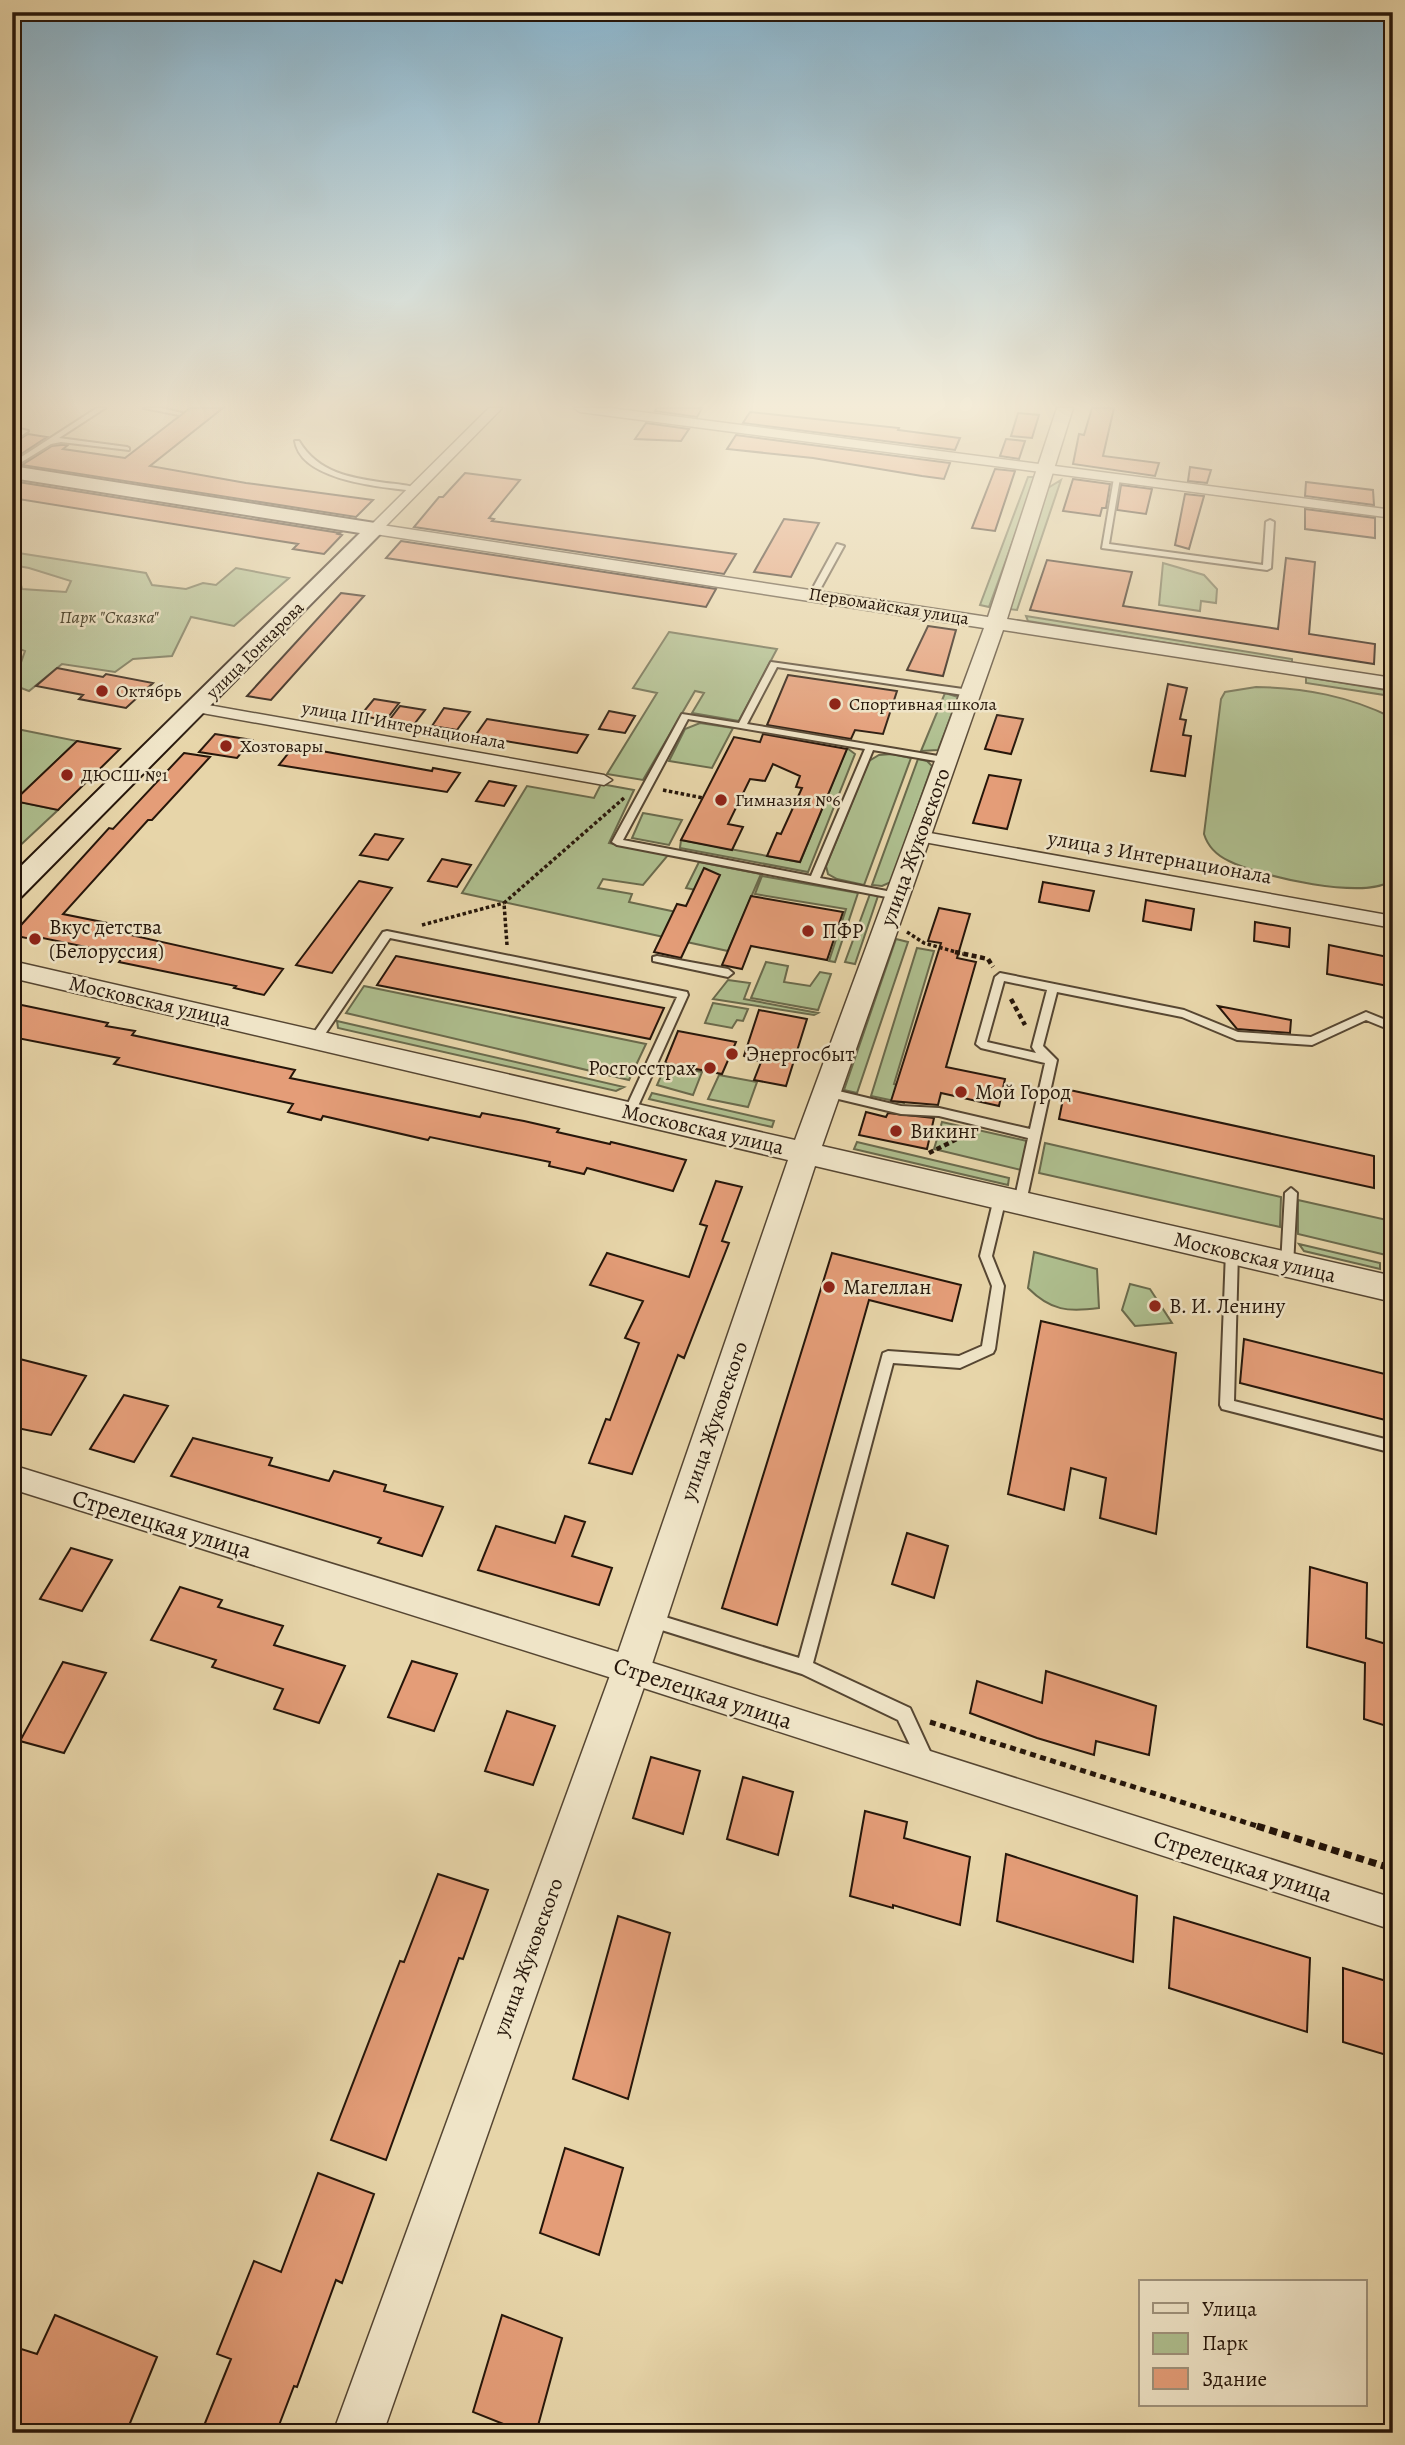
<svg xmlns="http://www.w3.org/2000/svg" width="1405" height="2445" font-family="Alegreya,serif">
<style>
.green{fill:#aebe8e;stroke:#6a6a4c;stroke-width:2}
.building{fill:#e49d78;stroke:#26160a;stroke-width:2}
.lines{fill:none;stroke-linecap:round;stroke-linejoin:round}
.service-casing{stroke:#564632;stroke-width:4}
.minor-casing{stroke:#564632;stroke-width:3}
.tertiary-casing{stroke:#564632;stroke-width:3}
.secondary-casing{stroke:#26160a;stroke-width:4}
.path-far3{stroke:#26160a;stroke-width:3.5;stroke-dasharray:3.5 2.5;stroke-linecap:butt}
.path-far2{stroke:#26160a;stroke-width:4.5;stroke-dasharray:5 3.5;stroke-linecap:butt}
.path-far1{stroke:#26160a;stroke-width:5;stroke-dasharray:6 4.5;stroke-linecap:butt}
.path{stroke:#26160a;stroke-width:7;stroke-dasharray:8 5;stroke-linecap:butt}
.service{fill:#efe4c7;fill-rule:evenodd}
.minor{fill:#efe4c7;fill-rule:evenodd}
.tertiary{fill:#efe4c7;fill-rule:evenodd}
.secondary{fill:#efe4c7;fill-rule:evenodd}
.poi-dot{fill:#8f2418;stroke:#efe4c7;stroke-width:2.5}
.labels{text-anchor:middle;stroke-width:5;stroke-linejoin:round;paint-order:stroke}
.far-street-label{font-size:18px;fill:#26160a;stroke:#efe4c7}
.far-park-label{font-size:18px;font-style:italic;fill:#4f4832;stroke:#efe4c7}
.far-poi-label{font-size:18px;fill:#26160a;stroke:#efe4c7;text-anchor:start}
.street-label{font-size:21px;fill:#26160a;stroke:#efe4c7}
.poi-label{font-size:21px;fill:#26160a;stroke:#efe4c7;text-anchor:start}
.near-street-label{font-size:24px;fill:#26160a;stroke:#efe4c7}
</style>
<rect width="100%" height="100%" fill="#e7d5a9"/>
<filter id="stains"><feTurbulence type="fractalNoise" baseFrequency=".00286" numOctaves="4"/><feColorMatrix values="0 0 0 0 .2 0 0 0 0 .09 0 0 0 0 .02 0 0 0 .5 -.17"/></filter>
<radialGradient id="worn" r=".72"><stop offset=".6" stop-color="#630" stop-opacity="0"/><stop offset="1" stop-color="#630" stop-opacity=".3"/></radialGradient>
<path class="green" d="M1028 477H1036L989 607 980 605Z
M1061 480 1017 610 1008 609 1048 488Z
M12 552 146 573 152 585 186 589 203 583 216 585 236 568 289 578 234 626 191 617 172 656 133 659 115 672 62 664 29 691 13 685 25 651 12 646V583L21 585 22 589 66 592 71 581 29 568 12 565Z
M1163 563 1204 575 1217 589 1216 603 1201 601 1200 611 1159 605Z
M1026 616 1292 659V663L1028 621Z
M669 632 777 649 739 721 692 713 704 693 695 691 643 780 607 774 657 693 633 688Z
M1306 677 1392 691 1391 696 1306 683Z
M1256 687C1305 688 1349 696 1393 718V879C1369 902 1258 876 1229 861 1216 855 1208 847 1204 834L1221 699 1225 692Z
M945 693 958 697 938 750 921 751Z
M700 723 733 728 712 768 669 761 685 729Z
M12 728 77 741 15 801 58 810 12 853Z
M847 748 855 754 808 872 680 848 681 840 800 862Z
M892 754 911 758 864 885 837 879 828 874 826 866 869 761 879 755Z
M918 759 927 761 932 766 891 882 882 886 872 885Z
M601 784 634 790 609 843 669 854 643 885 603 879 598 888 632 894 629 902 700 917 711 893 686 888 699 862 761 874 728 951 462 893 527 786 594 798Z
M643 813 682 820 669 845 632 838Z
M762 876 858 893 835 962 829 961 846 909 755 894Z
M870 894 878 896 855 964 845 962Z
M896 939 908 942 857 1093 844 1090Z
M917 948 934 951 894 1084 908 1087 904 1103 871 1096Z
M766 962 788 966 784 982 810 986 820 972 831 974 818 1010 751 998Z
M728 980 750 983 744 999 818 1013 814 1015 713 999Z
M364 986 646 1044 629 1080 346 1013Z
M713 1003 748 1009 743 1021 737 1020 732 1028 705 1023Z
M337 1021 624 1087 616 1091 338 1028Z
M666 1065 702 1072 693 1095 657 1085Z
M719 1075 757 1082 748 1107 708 1099Z
M652 1093 774 1121 772 1127 649 1099Z
M942 1122 1027 1141 1021 1170 934 1149Z
M857 1142 1009 1178 1008 1185 854 1149Z
M1045 1143 1281 1197 1280 1227 1039 1173Z
M1298 1200 1387 1220 1386 1255 1298 1234Z
M1299 1244 1380 1263V1269L1304 1251Z
M1034 1252 1097 1269 1099 1308C1068 1312 1051 1311 1028 1288Z
M1130 1284 1150 1289 1172 1323 1135 1326 1122 1310Z"/>
<path class="building" d="M190 408H223L150 466 246 483 373 500 356 517 22 465 52 446 61 445H68L63 449 125 458Z
M657 408H702L697 417 655 411Z
M1092 408H1114L1103 456 1159 463 1155 476 1073 464 1079 434 1084 435Z
M750 412 899 428 898 430 960 438 955 450 743 423Z
M1018 413 1039 415 1032 438 1011 436Z
M646 423 689 429 681 441 635 439Z
M28 434 47 437 12 460V444Z
M736 435 950 463 944 479 922 476 813 458 727 449Z
M1006 439 1025 441 1019 459 1000 456Z
M1190 467 1211 470 1207 483 1188 481Z
M995 469 1015 471 995 531 972 528Z
M465 473 520 480 489 518 494 519 492 521 736 554 724 574 414 527 439 497H443Z
M1073 479 1110 484 1106 508H1102L1100 516 1063 511Z
M12 481 340 533 338 534 342 535 324 554 293 549 298 544 12 498Z
M1306 482 1373 490 1374 505 1305 496Z
M1121 485 1152 489 1146 514 1117 510Z
M1185 494 1204 496 1189 549 1175 545Z
M1305 509 1375 518V538L1305 529Z
M784 519 819 523 791 577 754 572Z
M401 541 716 589 706 607 386 558Z
M1286 558 1315 562 1309 634 1375 644 1374 664 1030 610 1047 560 1132 572 1123 606 1278 629Z
M341 593 364 596 271 700 247 696Z
M928 626 956 630 943 676 907 670Z
M57 668 103 677 106 674 153 683 126 708 79 699 83 695 36 686Z
M788 675 897 691 883 734 855 730 851 739 767 725Z
M1168 684 1187 688 1180 719 1186 720 1183 735 1191 736 1185 776 1151 771Z
M374 699 399 703 386 720 360 716Z
M400 706 425 710 412 727 387 723Z
M444 708 470 712 457 730 432 726Z
M609 711 635 716 625 733 599 729Z
M997 715 1023 719 1011 754 985 749Z
M487 719 561 731 588 735 577 753 475 736Z
M215 734 252 740 237 758 199 752Z
M763 734 847 749 800 862 767 856 777 833 781 834 802 788 796 787 800 776 773 764 765 781 750 779 728 824 743 827 732 850 681 840 734 737 760 742Z
M77 741 120 749 58 810 14 801Z
M294 746 432 771 433 768 460 773 447 792 279 765Z
M184 753 210 757 152 820H148L63 914 122 926 117 932 283 969 264 995 234 988 236 986 119 962 124 955 43 938 40 941 12 935 109 828 113 829Z
M989 775 1021 780 1007 829 973 823Z
M489 781 516 786 504 806 476 801Z
M375 834 403 839 388 860 360 855Z
M442 859 471 865 457 887 428 881Z
M704 868 720 875 681 958 654 952 677 904 686 906Z
M359 881 392 888 332 973 296 965Z
M1043 882 1094 891 1089 911 1039 902Z
M751 896 843 912 827 960 751 946 742 969 722 965Z
M1146 900 1194 909 1191 930 1143 921Z
M939 908 970 914 957 958 976 962 946 1067 1005 1079 999 1106 941 1093 938 1105 891 1101 941 943 928 941Z
M1255 922 1290 928 1289 947 1254 941Z
M1329 945 1393 958V987L1327 974Z
M396 956 664 1008 650 1039 377 985Z
M12 1003 108 1023 106 1026 135 1031 132 1035 295 1070 290 1078 480 1117 482 1113 524 1121 559 1129 557 1132 610 1144 611 1142 686 1160 673 1191 587 1168 584 1174 549 1166 550 1162 430 1137 428 1140 323 1116 321 1120 288 1112 293 1104 114 1064 119 1058 12 1037Z
M1218 1006 1291 1020 1290 1033 1237 1029Z
M759 1010 807 1019 786 1086 754 1080 761 1062 744 1056Z
M678 1031 736 1042 722 1074 665 1063Z
M1065 1089 1374 1156V1188L1059 1119Z
M866 1112 886 1117 888 1113 934 1118 927 1149 859 1135Z
M716 1181 742 1187 722 1241 729 1243 684 1358 678 1355 632 1474 589 1463 606 1419 610 1420 639 1343 625 1338 643 1301 590 1285 607 1253 689 1277 707 1226 700 1224Z
M832 1253 961 1285 952 1321 869 1300 777 1625 722 1608Z
M1041 1321 1176 1353 1156 1534 1100 1518 1106 1478 1071 1468 1064 1510 1008 1494Z
M1244 1339 1393 1376V1422L1240 1383Z
M12 1357 86 1376 51 1435 12 1427Z
M124 1395 168 1406 134 1462 90 1449Z
M193 1438 272 1458 269 1465 329 1481 334 1471 386 1485 384 1491 443 1507 422 1556 378 1543 381 1538 171 1476Z
M565 1516 585 1522 572 1556 612 1568 599 1605 478 1570 496 1526 555 1543Z
M907 1533 948 1546 934 1598 892 1584Z
M71 1548 112 1560 82 1611 40 1599Z
M1310 1567 1367 1583 1366 1638 1393 1646V1728L1364 1719 1365 1663 1307 1647Z
M180 1587 222 1600 218 1607 283 1626 274 1645 345 1666 319 1723 274 1709 283 1689 212 1667 216 1660 151 1640Z
M412 1661 457 1674 434 1731 388 1717Z
M63 1662 106 1673 64 1753 20 1741Z
M1046 1671 1156 1706 1149 1755 1096 1741 1094 1755 1037 1738 970 1713 977 1681 1042 1703Z
M507 1711 555 1726 533 1785 485 1771Z
M651 1757 700 1771 683 1834 633 1818Z
M743 1777 793 1792 778 1855 727 1839Z
M865 1811 907 1822 904 1838 970 1857 960 1925 893 1905V1908L850 1896Z
M1006 1854 1137 1896 1133 1962 997 1921Z
M438 1874 488 1890 463 1959 459 1958 386 2160 331 2140 400 1961 404 1962Z
M618 1916 670 1933 628 2099 573 2079Z
M1174 1917 1310 1958 1307 2032 1169 1988Z
M1343 1968 1393 1983V2057L1343 2042Z
M565 2148 623 2168 599 2255 540 2233Z
M318 2173 374 2194 342 2283 336 2280 297 2387 294 2386 276 2433H201L231 2359 217 2354 254 2261 281 2272Z
M55 2315 157 2357 126 2433H27L12 2427V2346L37 2354Z
M502 2315 562 2338 536 2433H526L473 2412Z"/>
<g class="lines">
<g class="service-casing">
<path id="service" d="M97 408H105L59 438 127 447 129 448V450L61 442 51 444 12 468V463Z
M144 408H161L182 413 179 415Z
M12 427 28 431 12 442V437L19 432 12 431Z
M295 441H299C318 473 351 478 386 483 397 484 409 485 419 489L415 491C382 487 301 481 295 441Z
M1117 476 1120 478 1109 544 1263 565 1266 522 1270 520 1274 522 1271 568 1267 570 1102 548 1114 478Z
M837 544 844 546 817 595 810 597 809 595Z
M771 662 970 690 974 693 970 696 777 667 747 724 950 758V762L947 763 873 750 820 878 897 893 901 894V898L897 899 617 845 612 842 682 714 739 723ZM688 719 865 749 811 876 623 840Z
M387 931 687 992 688 995 634 1115 630 1116 624 1112 677 997 390 938 319 1043H311L310 1040 311 1037 383 932Z
M657 956 728 969 733 973 728 977 653 961V957Z
M1000 973 1184 1010 1238 1032 1311 1037 1366 1012 1393 1023V1031L1366 1020 1312 1045 1237 1040 1182 1017 1057 992 1043 1046 1057 1060 1026 1202 1024 1205H1016L1014 1202 1028 1138 939 1116 901 1114 826 1096 820 1092 826 1088 901 1106 939 1108 1030 1129 1045 1063 981 1048 976 1044 995 977ZM1004 981 1047 990 1032 1047 1036 1053 987 1042Z
M1291 1188 1297 1193 1293 1265 1291 1269H1283L1281 1265 1285 1193Z
M1000 1193 1004 1195 1006 1198 992 1256 1004 1286 995 1349 993 1353 960 1368 893 1363 813 1663 910 1708 934 1760 932 1766 926 1768 920 1766 898 1720 802 1674 652 1627 647 1625 644 1620 647 1615 652 1613 799 1658 883 1353 888 1351 959 1356 982 1346 992 1286 980 1256 994 1198 996 1195Z
M1232 1247 1236 1248 1238 1252 1234 1401 1393 1441V1453L1222 1409 1220 1405 1226 1252 1228 1248Z"/>
</g>
<g class="minor-casing">
<path id="minor" d="M489 408H502L380 532H370V526Z
M574 408H610L1393 510V518L580 412Z
M197 703 604 775 612 780 604 785 191 711 189 708Z
M919 831 1393 916V928L913 840 910 836 913 832Z
M12 1465 631 1656 1393 1898V1930L631 1684 12 1489Z"/>
</g>
<g class="tertiary-casing">
<path id="tertiary" d="M1057 408H1073L1007 619 1393 678V690L1003 630 822 1146 1393 1276V1302L815 1166 650 1670 383 2433H333L612 1670 788 1160 12 978V961L795 1140 984 628 375 534 366 529 375 524 988 617Z"/>
</g>
<g class="secondary-casing">
<path id="secondary" d="M12 466 375 523 382 525 385 529 21 897 12 899V875L360 533 12 478Z"/>
</g>
<path class="path-far3" d="M663 790 703 798
M422 925 504 903
M907 932 924 943 963 954
M507 945 504 903 624 798"/>
<path class="path-far2" d="M955 952 988 959 993 967
M1011 999 1025 1025
M929 1153 965 1135"/>
<path class="path-far1" d="M930 1722 1263 1828"/>
<path class="path" d="M1257 1826 1393 1869"/>
<use href="#service" class="service"/>
<use href="#minor" class="minor"/>
<use href="#tertiary" class="tertiary"/>
<use href="#secondary" class="secondary"/>
</g>
<linearGradient id="sky" x2="0" y2="1"><stop stop-color="#88b6d1"/><stop offset="0.54" stop-color="#f4ecd8"/><stop offset="1" stop-color="#f4ecd8" stop-opacity="0"/></linearGradient>
<rect width="1405" height="751" fill="url(#sky)"/>
<g class="poi-dot">
<circle cx="102" cy="691" r="7"/>
<circle cx="835" cy="704" r="7"/>
<circle cx="226" cy="746" r="7"/>
<circle cx="67" cy="775" r="7"/>
<circle cx="721" cy="800" r="7"/>
<circle cx="808" cy="931" r="7"/>
<circle cx="35" cy="939" r="7"/>
<circle cx="732" cy="1054" r="7"/>
<circle cx="710" cy="1068" r="7"/>
<circle cx="961" cy="1092" r="7"/>
<circle cx="896" cy="1131" r="7"/>
<circle cx="829" cy="1287" r="7"/>
<circle cx="1155" cy="1306" r="7"/>
</g>
<g class="labels">
<g class="far-street-label">
<text transform="translate(889 606) rotate(9)" y="6">Первомайская улица</text>
<text transform="translate(255 650) rotate(-45)" y="6">улица Гончарова</text>
<text transform="translate(404 725) rotate(10)" y="6">улица III Интернационала</text>
</g>
<g class="far-park-label">
<text x="109" y="623">Парк "Сказка"</text>
</g>
<g class="far-poi-label">
<text x="116" y="697">Октябрь</text>
<text x="849" y="710">Спортивная школа</text>
<text x="240" y="752">Хозтовары</text>
<text x="81" y="781">ДЮСШ №1</text>
<text x="735" y="806">Гимназия №6</text>
</g>
<g class="street-label">
<text transform="translate(915 847) rotate(-70)" y="7">улица Жуковского</text>
<text transform="translate(1160 857) rotate(10)" y="7">улица 3 Интернационала</text>
<text transform="translate(150 1001) rotate(13)" y="7">Московская улица</text>
<text transform="translate(703 1129) rotate(13)" y="7">Московская улица</text>
<text transform="translate(1255 1257) rotate(13)" y="7">Московская улица</text>
<text transform="translate(714 1421) rotate(-71)" y="7">улица Жуковского</text>
<text transform="translate(528 1957) rotate(-70)" y="7">улица Жуковского</text>
</g>
<g class="poi-label">
<text x="49" y="934">Вкус детства<tspan x="49" dy="24">(Белоруссия)</tspan></text>
<text x="822" y="938">ПФР</text>
<text x="746" y="1061">Энергосбыт</text>
<text x="696" y="1075" text-anchor="end">Росгосстрах</text>
<text x="975" y="1099">Мой Город</text>
<text x="910" y="1138">Викинг</text>
<text x="843" y="1294">Магеллан</text>
<text x="1169" y="1313">В. И. Ленину</text>
</g>
<g class="near-street-label">
<text transform="translate(162 1524) rotate(17)" y="8">Стрелецкая улица</text>
<text transform="translate(703 1693) rotate(18)" y="8">Стрелецкая улица</text>
<text transform="translate(1243 1866) rotate(18)" y="8">Стрелецкая улица</text>
</g>
</g>
<rect width="1405" height="2445" fill="none" stroke="#e7d5a9" stroke-width="42"/>
<rect x="14" y="14" width="1377" height="2417" fill="none" stroke="#26160a" stroke-width="3.5"/>
<rect x="21" y="21" width="1363" height="2403" fill="none" stroke="#26160a" stroke-width="2"/>
<rect x="1139" y="2280" width="228" height="126" fill="#efe4c7" stroke="#9f927b" stroke-width="2"/>
<rect x="1153" y="2303" width="35" height="10" fill="#efe4c7" stroke="#9f927b" stroke-width="2"/>
<text x="1202" y="2316" font-size="21" fill="#26160a">Улица</text>
<rect x="1153" y="2333" width="35" height="21" fill="#aebe8e" stroke="#9f927b" stroke-width="2"/>
<text x="1202" y="2350" font-size="21" fill="#26160a">Парк</text>
<rect x="1153" y="2368" width="35" height="21" fill="#e49d78" stroke="#9f927b" stroke-width="2"/>
<text x="1202" y="2386" font-size="21" fill="#26160a">Здание</text>
<rect width="100%" height="100%" filter="url(#stains)"/>
<rect width="100%" height="100%" fill="url(#worn)"/>
</svg>
